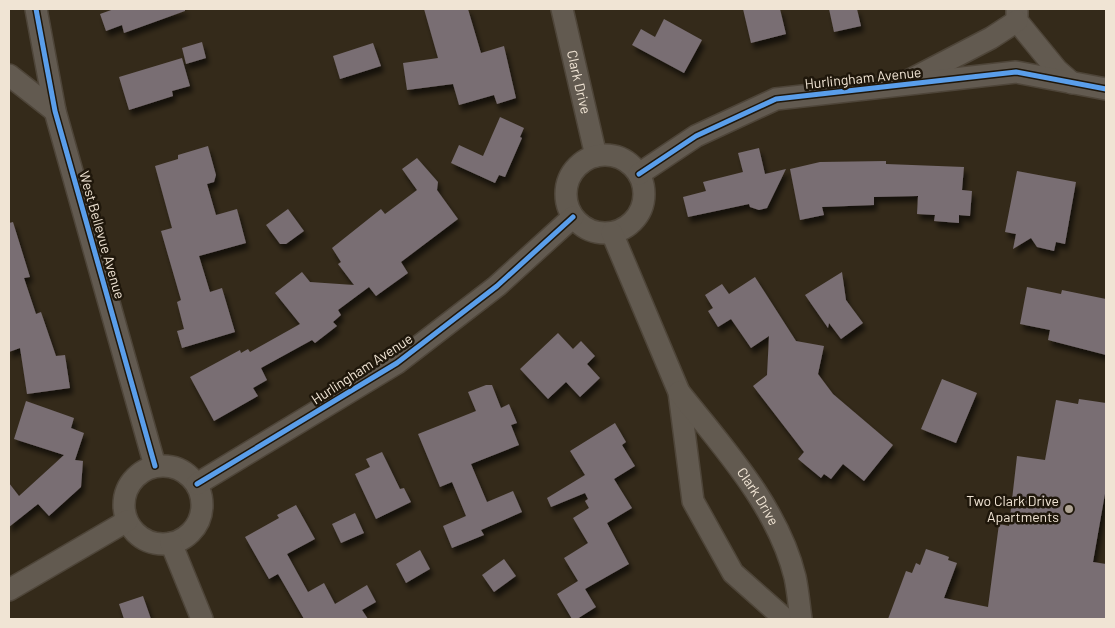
<svg xmlns="http://www.w3.org/2000/svg" width="1115" height="628" font-family="Barlow,sans-serif">
<style>
.building{fill:#796e73;filter:url(#shadow)}
.lines{fill:none;stroke-linecap:round;stroke-linejoin:round}
.street-casing{stroke:#4e4539;stroke-width:24}
.street{stroke:#625a50;stroke-width:21}
.cycleway-casing{stroke:#1f170b;stroke-width:8}
.cycleway{stroke:#5a9eea;stroke-width:5}
.poi-dot{fill:#aea393;stroke:#1f170b;stroke-width:2}
.labels{text-anchor:middle;stroke-width:5;stroke-linejoin:round;paint-order:stroke}
.street-label{font-size:14px;fill:#f0e4d4;stroke:#1f170b}
.poi-label{font-size:14px;fill:#f0e4d4;stroke:#1f170b;text-anchor:end}
</style>
<defs>
<filter id="shadow"><feDropShadow dx="3" dy="5.5" stdDeviation="2.5" flood-color="#0009"/></filter>
</defs>
<rect width="100%" height="100%" fill="#342a1a"/>
<path class="building" d="M114 9H185V11L124 33 122 25 106 31 100 14Z
M424 9H468L481 53 504 46 516 98 497 104 494 95 459 105 453 84 407 90 403 63 438 58Z
M743 9H780L786 34 751 43Z
M829 9H857L861 26 834 32Z
M664 19 702 40 684 73 632 45 641 29 655 37Z
M202 42 206 58 186 64 182 48Z
M373 43 381 66 340 79 333 56Z
M182 58 190 86 172 91 173 96 129 110 119 77Z
M500 117 524 128 520 137 522 138 505 177 499 175 495 183 451 163 459 145 483 156Z
M208 146 216 175 214 182 207 184 216 215 237 209 246 243 199 256 210 292 222 288 235 332 182 348 177 331 184 329 177 302 181 300 161 231 172 228 155 166 178 159V155Z
M759 148 765 174 786 169 767 208 759 210 750 207 749 204 688 217 683 197 706 191 703 182 743 172 738 153Z
M417 158 438 182 437 190 458 219 401 262 408 273 376 296 369 287 338 310 341 315 333 322 337 326 315 343 312 340 261 368 267 380 253 388 258 396 214 421 190 377 240 350 241 353 248 349 250 352 300 324 275 293 302 272 310 282 354 285 338 264 341 262 332 248 381 209 385 214 417 190 402 169Z
M886 161V164L964 167 962 190 972 191 970 216 959 215V223L934 221 935 215 917 214 918 196 874 197V205L822 207 824 215 800 220 790 169 820 162Z
M1017 171 1076 182 1065 244 1056 242 1054 251 1037 247 1031 238 1013 249 1016 234 1005 232Z
M288 209 304 231 286 244H280L266 225Z
M13 222 30 277 24 278 36 314 41 312 56 356 65 355 70 388 27 394 20 348 9 352V223Z
M842 272 846 300 863 323 841 339 829 323 828 328 805 295Z
M755 277 796 341 824 346 818 374 833 394 893 445 864 481 843 464 831 479 824 474 821 478 798 459 804 452 753 386 767 375 769 336 751 348 731 319 718 327 708 311 713 308 705 295 722 284 729 294Z
M1027 287 1061 294 1062 290 1106 299V355L1048 340 1050 330 1020 324Z
M558 333 573 349 581 341 595 356 587 364 600 378 580 397 566 382 548 399 520 369Z
M942 379 977 393 956 443 921 429Z
M486 385H492L501 408 509 404 517 423 511 425 519 445 471 464 487 502 513 491 522 512 481 530 484 535 452 548 443 526 466 516 452 482 440 487 418 434 476 411 468 392Z
M1079 399 1106 403V488L1093 562 1106 564V619H888L906 571 912 573 916 563 920 565 926 549 944 555 949 557 948 560 957 563 944 598 988 607 999 524 1009 526 1017 456 1045 460 1056 400 1078 404Z
M26 401 74 418 71 428 84 433 75 460 83 461 81 487 49 516 38 504 9 527V483L19 496 64 455 14 439Z
M615 423 626 442 622 445 635 466 614 479 632 508 607 523 629 564 585 589 596 607 577 619H572L557 594 578 581 564 558 588 543 573 518 589 508 585 501 588 499 585 493 551 507 547 498 585 475 570 451Z
M382 452 400 489 404 488 411 502 376 519 355 474 370 467 366 459Z
M296 505 315 539 287 554 308 592 324 583 335 604 367 585 376 602 362 610 368 619H304L278 574 269 579 245 537 279 518 277 515Z
M355 513 364 533 341 543 332 524Z
M420 550 430 569 406 583 396 564Z
M504 559 516 576 494 592 482 575Z
M143 596 151 619H124L119 604Z"/>
<g class="lines">
<g class="street-casing">
<g id="street">
<path d="M36 9 55 111 155 466"/>
<path id="s1" d="M562 9 596 156"/>
<path d="M1017 9V21L1057 70 1072 83"/>
<path d="M9 75 55 111"/>
<path d="M910 80 991 38 1017 21"/>
<circle cx="605" cy="194" r="39"/>
<path d="M639 174 696 136 776 99 1016 72 1106 89"/>
<path d="M612 233 679 392 693 501 733 573 785 619"/>
<path id="s2" d="M679 392C723 447 778 507 795 577 798 591 799 605 801 619"/>
<circle cx="163" cy="505" r="39"/>
<path d="M197 484 397 363 497 286 573 217"/>
<path d="M171 543 202 619"/>
<path d="M9 590 127 521"/>
</g>
</g>
<use href="#street" class="street"/>
<g class="cycleway-casing">
<path id="cycleway" d="M36 9 55 111 155 466
M639 174 696 136 776 99 1016 72 1106 89
M197 484 397 363 497 286 573 217"/>
</g>
<use href="#cycleway" class="cycleway"/>
</g>
<circle class="poi-dot" cx="1069" cy="509" r="5"/>
<g class="labels">
<g class="street-label">
<text transform="translate(863 78) rotate(-6)" y="5">Hurlingham Avenue</text>
<text dy="5" stroke="none"><textPath href="#s1" startOffset="75">Clark Drive</textPath></text>
<text transform="translate(102 235) rotate(74)" y="5">West Bellevue Avenue</text>
<text transform="translate(362 369) rotate(-33)" y="5">Hurlingham Avenue</text>
<text dy="5" stroke="none"><textPath href="#s2" startOffset="131">Clark Drive</textPath></text>
</g>
<g class="poi-label">
<text x="1059" y="506">Two Clark Drive<tspan x="1059" dy="16">Apartments</tspan></text>
</g>
</g>
<rect width="1115" height="628" fill="none" stroke="#f0e4d4" stroke-width="20"/>
</svg>
